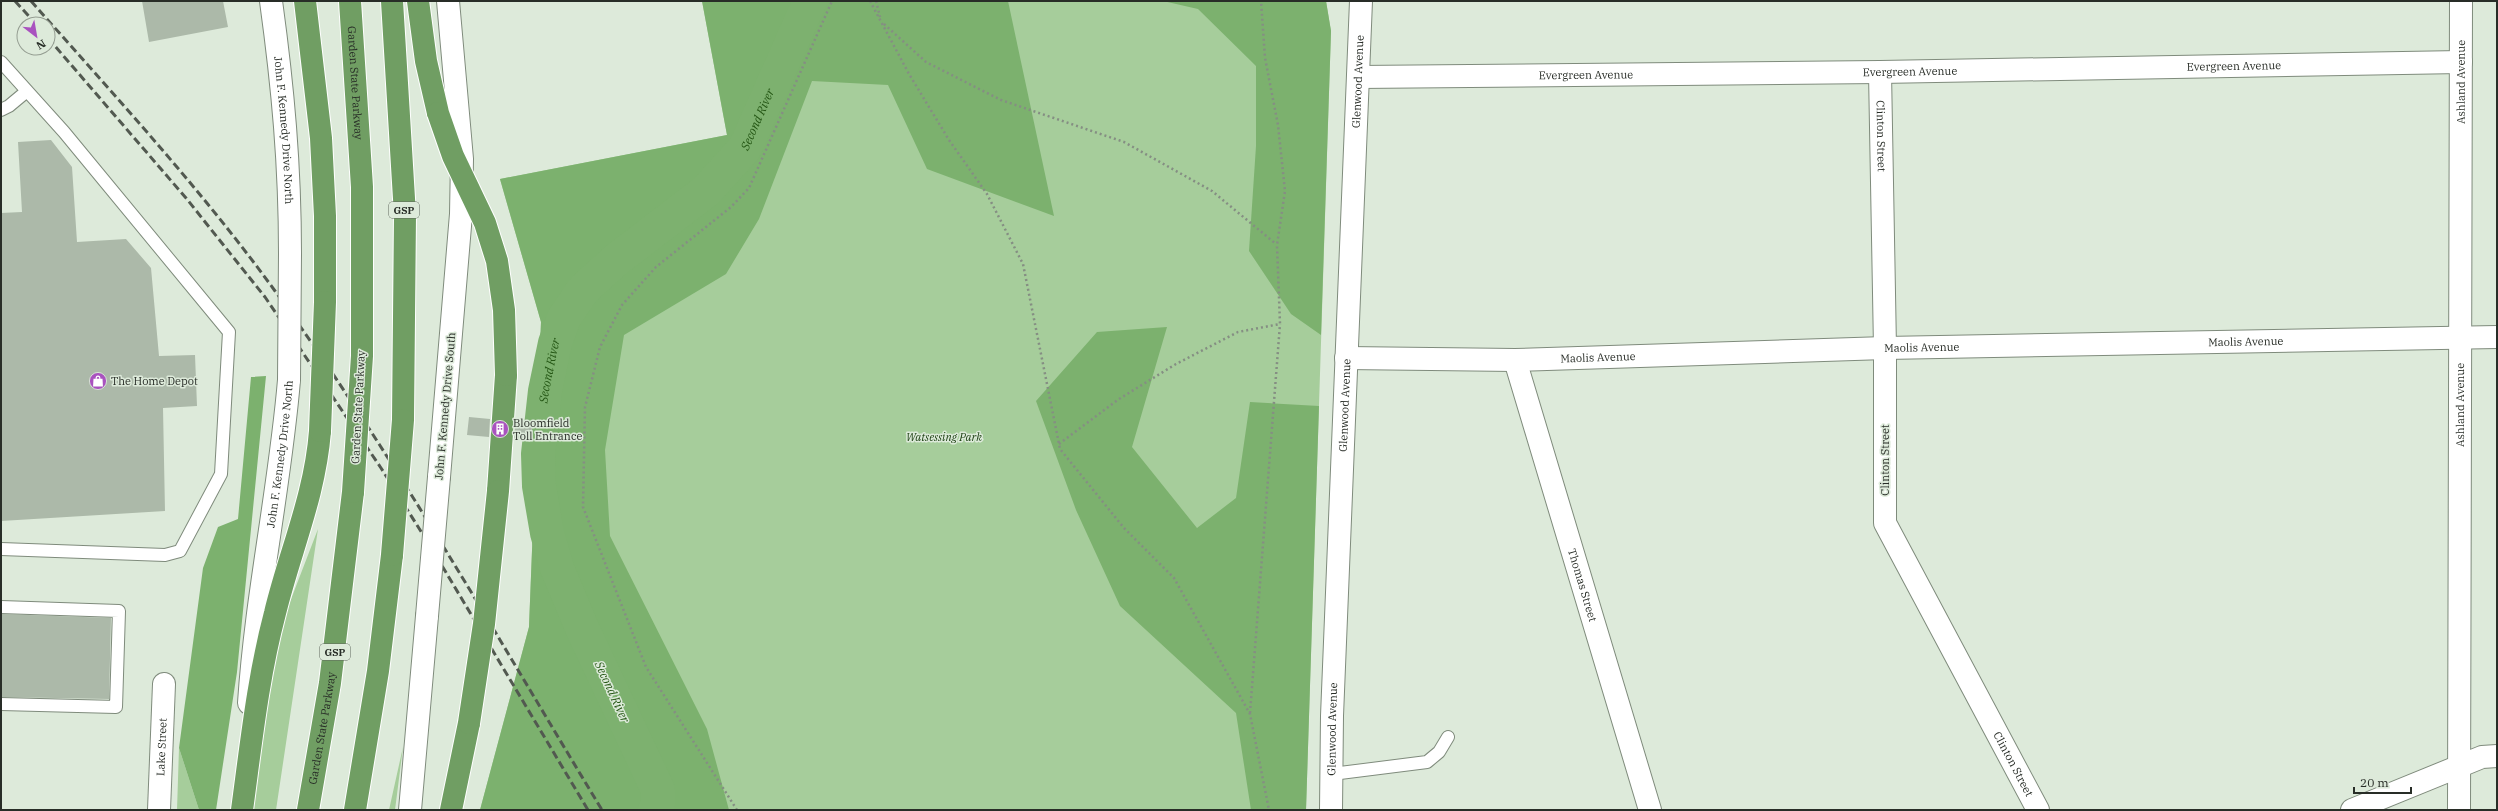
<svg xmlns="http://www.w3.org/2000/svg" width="2498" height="811" font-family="'IBM Plex Serif',serif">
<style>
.green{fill:#a6cd9b}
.forest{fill:#7cb16e}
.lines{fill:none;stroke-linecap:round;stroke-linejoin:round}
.river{stroke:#7db16f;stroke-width:34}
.building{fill:#acb9a9}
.lane-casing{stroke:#7f8b7c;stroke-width:14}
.street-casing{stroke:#7f8b7c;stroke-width:24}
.secondary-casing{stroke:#7f8b7c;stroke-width:24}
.highway-casing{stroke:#fff;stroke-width:24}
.path{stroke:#858e83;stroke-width:2.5;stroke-dasharray:2 3;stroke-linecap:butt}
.lane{stroke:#fff;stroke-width:12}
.street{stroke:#fff;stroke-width:22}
.secondary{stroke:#fff;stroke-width:22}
.highway{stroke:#709e63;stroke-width:22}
.rail{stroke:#525950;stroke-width:3;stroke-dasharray:8 4;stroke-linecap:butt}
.secondary-bridge-casing{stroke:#7f8b7c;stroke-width:24;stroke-linecap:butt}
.highway-bridge-casing{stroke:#fff;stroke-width:24;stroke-linecap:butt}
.secondary-bridge{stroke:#fff;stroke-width:22}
.highway-bridge{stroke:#709e63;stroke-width:22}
.labels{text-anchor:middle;stroke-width:3;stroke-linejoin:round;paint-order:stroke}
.shield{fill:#ddeada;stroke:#5e665d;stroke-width:1}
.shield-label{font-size:10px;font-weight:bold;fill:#282d27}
.street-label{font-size:11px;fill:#282d27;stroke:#ddeada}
.poi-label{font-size:11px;fill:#282d27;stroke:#ddeada;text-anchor:start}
.park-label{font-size:11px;font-style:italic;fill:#1d4013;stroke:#ddeada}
.water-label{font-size:12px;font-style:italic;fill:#255715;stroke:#ddeada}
</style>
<rect width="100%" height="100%" fill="#ddeada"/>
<path class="green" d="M702 1H1326L1331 31 1306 810H480L529 627 541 322 500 179 727 135Z
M318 529 276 810H253L261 736 278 633Z
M403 747 395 810H389Z
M179 748 199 810H177Z"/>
<path class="forest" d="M702 1H1008L1054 216 927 169 888 85 812 81 759 219 726 274 624 335 605 450 610 536 707 729 729 810H480L529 627 541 322 500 179 727 135Z
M1163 1H1326L1331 31 1321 335 1291 314 1249 251 1256 146V66L1198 9Z
M1167 327 1132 447 1197 528 1236 498 1250 402 1319 406 1306 810H1251L1236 713 1120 606 1076 510 1036 401 1097 332Z
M266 376 237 672 216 810H199L179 748 203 568 218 527 238 519 251 377Z"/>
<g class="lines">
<path class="river" id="s1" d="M655 810 658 805V790L582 628 557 568 547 533 539 486 538 454 545 391 555 343 564 318 583 290 616 260 706 191 745 148 810 1"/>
</g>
<path class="building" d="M142 1H223L228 27 149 42Z
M51 140 72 167 77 242 126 239 151 268 159 356 195 355 197 406 163 408 165 511 1 521V213L22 212 18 142Z
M469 417 490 419 489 437 467 435Z
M515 421 533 422 531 440 514 439Z
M1 614 111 618 109 699 1 697Z"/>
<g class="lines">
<g class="lane-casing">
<path id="lane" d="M1 62 64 132 229 332 221 474 180 551 165 555 1 549
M1 110 9 106 27 91
M1 607 119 611 116 707 1 704
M1332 774 1427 762 1439 752 1448 737"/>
</g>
<g class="street-casing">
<g id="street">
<path id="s2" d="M1880 72 1885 348V523L2038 810"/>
<path id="s3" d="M1358 77 1880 72 2461 62"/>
<path id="s4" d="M1346 358 1515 360 1885 348 2497 337"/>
<path id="s5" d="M1515 360 1650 810"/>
<path id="s6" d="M159 810 164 684"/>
<path d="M2352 810 2482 757 2497 756"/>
<path id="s7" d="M2459 810 2461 1"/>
</g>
</g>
<g class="secondary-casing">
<g id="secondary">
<path id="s8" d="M271 1C283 88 290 165 290 254"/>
<path d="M439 477 461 214 462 159 448 1"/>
<path id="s9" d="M249 703C256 595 280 488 289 380"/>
<path d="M410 810 427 616"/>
<path id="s10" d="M1331 810 1332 716 1361 1"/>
</g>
</g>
<g class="highway-casing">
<g id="highway">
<path d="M305 1 321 138 325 216V302"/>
<path id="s11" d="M350 1 362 187V356"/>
<path d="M392 1 405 215 403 420"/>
<path d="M418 1 426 61 438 113"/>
<path d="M498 491 506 375"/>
<path d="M242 810C251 744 258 677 275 613 290 551 315 496 320 431"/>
<path id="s12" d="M308 810 330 683 353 492"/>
<path d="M355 810 378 671 392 555"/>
<path d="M451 810 469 723"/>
</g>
</g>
<path class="path" d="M870 1 909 74 949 140 987 194 1023 264 1060 449 1124 528 1174 578 1250 714 1269 810
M876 1 880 17
M884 24 926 62 1001 100 1124 142 1212 191 1276 244
M1059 444 1119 399 1176 364 1238 332 1280 324 1277 245 1285 191 1278 125 1265 58 1261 1
M1250 713 1280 324
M737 810 646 667 583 507 585 407 600 347 622 305 656 267 731 207 749 188 832 1"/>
<use href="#lane" class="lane"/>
<use href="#street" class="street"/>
<use href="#secondary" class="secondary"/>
<use href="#highway" class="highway"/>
<path class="rail" d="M15 1 36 24
M31 1C114 95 201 189 275 291 395 457 496 635 602 810
M48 38 186 198 265 297 381 468 432 549 588 810"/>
<g class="secondary-bridge-casing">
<path id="secondary-bridge" d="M289 380 290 254
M427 616 439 477"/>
</g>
<g class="highway-bridge-casing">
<path id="highway-bridge" d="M438 113 453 156 485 223 497 261 504 310 506 375
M320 431 325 302
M353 492 362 356
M392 555 403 420
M469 723 484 624 498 491"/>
</g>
<use href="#secondary-bridge" class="secondary-bridge"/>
<use href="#highway-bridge" class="highway-bridge"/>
</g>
<defs>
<g id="shop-disc" transform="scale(0.9)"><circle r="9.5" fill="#a952bf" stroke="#ddeada"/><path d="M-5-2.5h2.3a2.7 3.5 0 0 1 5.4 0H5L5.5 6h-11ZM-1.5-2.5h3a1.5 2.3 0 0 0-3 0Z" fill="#fff"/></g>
<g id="building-disc" transform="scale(0.9)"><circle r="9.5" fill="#a952bf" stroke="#ddeada"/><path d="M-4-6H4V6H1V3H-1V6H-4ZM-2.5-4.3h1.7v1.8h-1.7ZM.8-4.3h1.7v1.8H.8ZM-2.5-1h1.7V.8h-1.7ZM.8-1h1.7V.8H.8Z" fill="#fff"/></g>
</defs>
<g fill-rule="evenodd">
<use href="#shop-disc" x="98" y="381"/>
<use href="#building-disc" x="500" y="429"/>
</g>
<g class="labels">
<g class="shield">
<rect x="389" y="202" width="30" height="16" rx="3"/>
<rect x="320" y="644" width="30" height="16" rx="3"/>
</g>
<g class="shield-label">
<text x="404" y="214">GSP</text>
<text x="335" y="656">GSP</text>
</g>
<g class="street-label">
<text dy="4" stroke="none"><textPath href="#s3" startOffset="876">Evergreen Avenue</textPath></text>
<text dy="4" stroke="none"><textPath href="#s3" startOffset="552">Evergreen Avenue</textPath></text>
<text dy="4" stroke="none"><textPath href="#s3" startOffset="228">Evergreen Avenue</textPath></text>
<text dy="4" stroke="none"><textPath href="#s10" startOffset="729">Glenwood Avenue</textPath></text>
<text dy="4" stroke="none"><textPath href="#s7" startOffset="728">Ashland Avenue</textPath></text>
<text dy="4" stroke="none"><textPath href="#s11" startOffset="82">Garden State Parkway</textPath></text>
<text dy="4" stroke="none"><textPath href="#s8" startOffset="130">John F. Kennedy Drive North</textPath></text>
<text dy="4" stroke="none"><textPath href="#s2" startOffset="64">Clinton Street</textPath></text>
<text dy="4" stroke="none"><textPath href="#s4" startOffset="900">Maolis Avenue</textPath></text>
<text dy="4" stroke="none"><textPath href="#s4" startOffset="576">Maolis Avenue</textPath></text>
<text dy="4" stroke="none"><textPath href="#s4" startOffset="252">Maolis Avenue</textPath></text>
<text dy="4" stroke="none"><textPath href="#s10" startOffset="405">Glenwood Avenue</textPath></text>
<text dy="4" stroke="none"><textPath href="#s7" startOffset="405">Ashland Avenue</textPath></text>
<text transform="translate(445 406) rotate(-85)" y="4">John F. Kennedy Drive South</text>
<text transform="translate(358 407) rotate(-87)" y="4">Garden State Parkway</text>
<text dy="4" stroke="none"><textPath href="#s9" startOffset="251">John F. Kennedy Drive North</textPath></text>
<text transform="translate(1885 460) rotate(-90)" y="4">Clinton Street</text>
<text dy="4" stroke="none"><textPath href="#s5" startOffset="235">Thomas Street</textPath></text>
<text dy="4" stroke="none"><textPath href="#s12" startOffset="83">Garden State Parkway</textPath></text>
<text dy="4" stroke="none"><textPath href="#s10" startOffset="81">Glenwood Avenue</textPath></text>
<text dy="4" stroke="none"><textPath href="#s6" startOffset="63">Lake Street</textPath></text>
<text dy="4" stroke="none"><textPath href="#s2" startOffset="724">Clinton Street</textPath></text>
</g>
<g class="poi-label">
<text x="111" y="385">The Home Depot</text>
<text x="513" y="427">Bloomfield<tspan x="513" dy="13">Toll Entrance</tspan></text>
</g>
<g class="park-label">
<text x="944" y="441">Watsessing Park</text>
</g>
<g class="water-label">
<text dy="4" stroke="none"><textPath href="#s1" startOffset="801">Second River</textPath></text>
<text dy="4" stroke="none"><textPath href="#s1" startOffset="465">Second River</textPath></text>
<text transform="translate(612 692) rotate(65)" y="4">Second River</text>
</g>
</g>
<rect width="2498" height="811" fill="none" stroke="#282d27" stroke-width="4"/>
<g transform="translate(36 36) rotate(149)"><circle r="19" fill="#ddeada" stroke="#959e92"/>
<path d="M0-3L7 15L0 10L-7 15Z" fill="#a952bf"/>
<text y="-6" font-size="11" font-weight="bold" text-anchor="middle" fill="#282d27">N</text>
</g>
<path d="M2354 787v6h57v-6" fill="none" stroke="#282d27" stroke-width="2"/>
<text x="2360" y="787" font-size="12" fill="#282d27" stroke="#ddeada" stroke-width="3" paint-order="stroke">20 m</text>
</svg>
